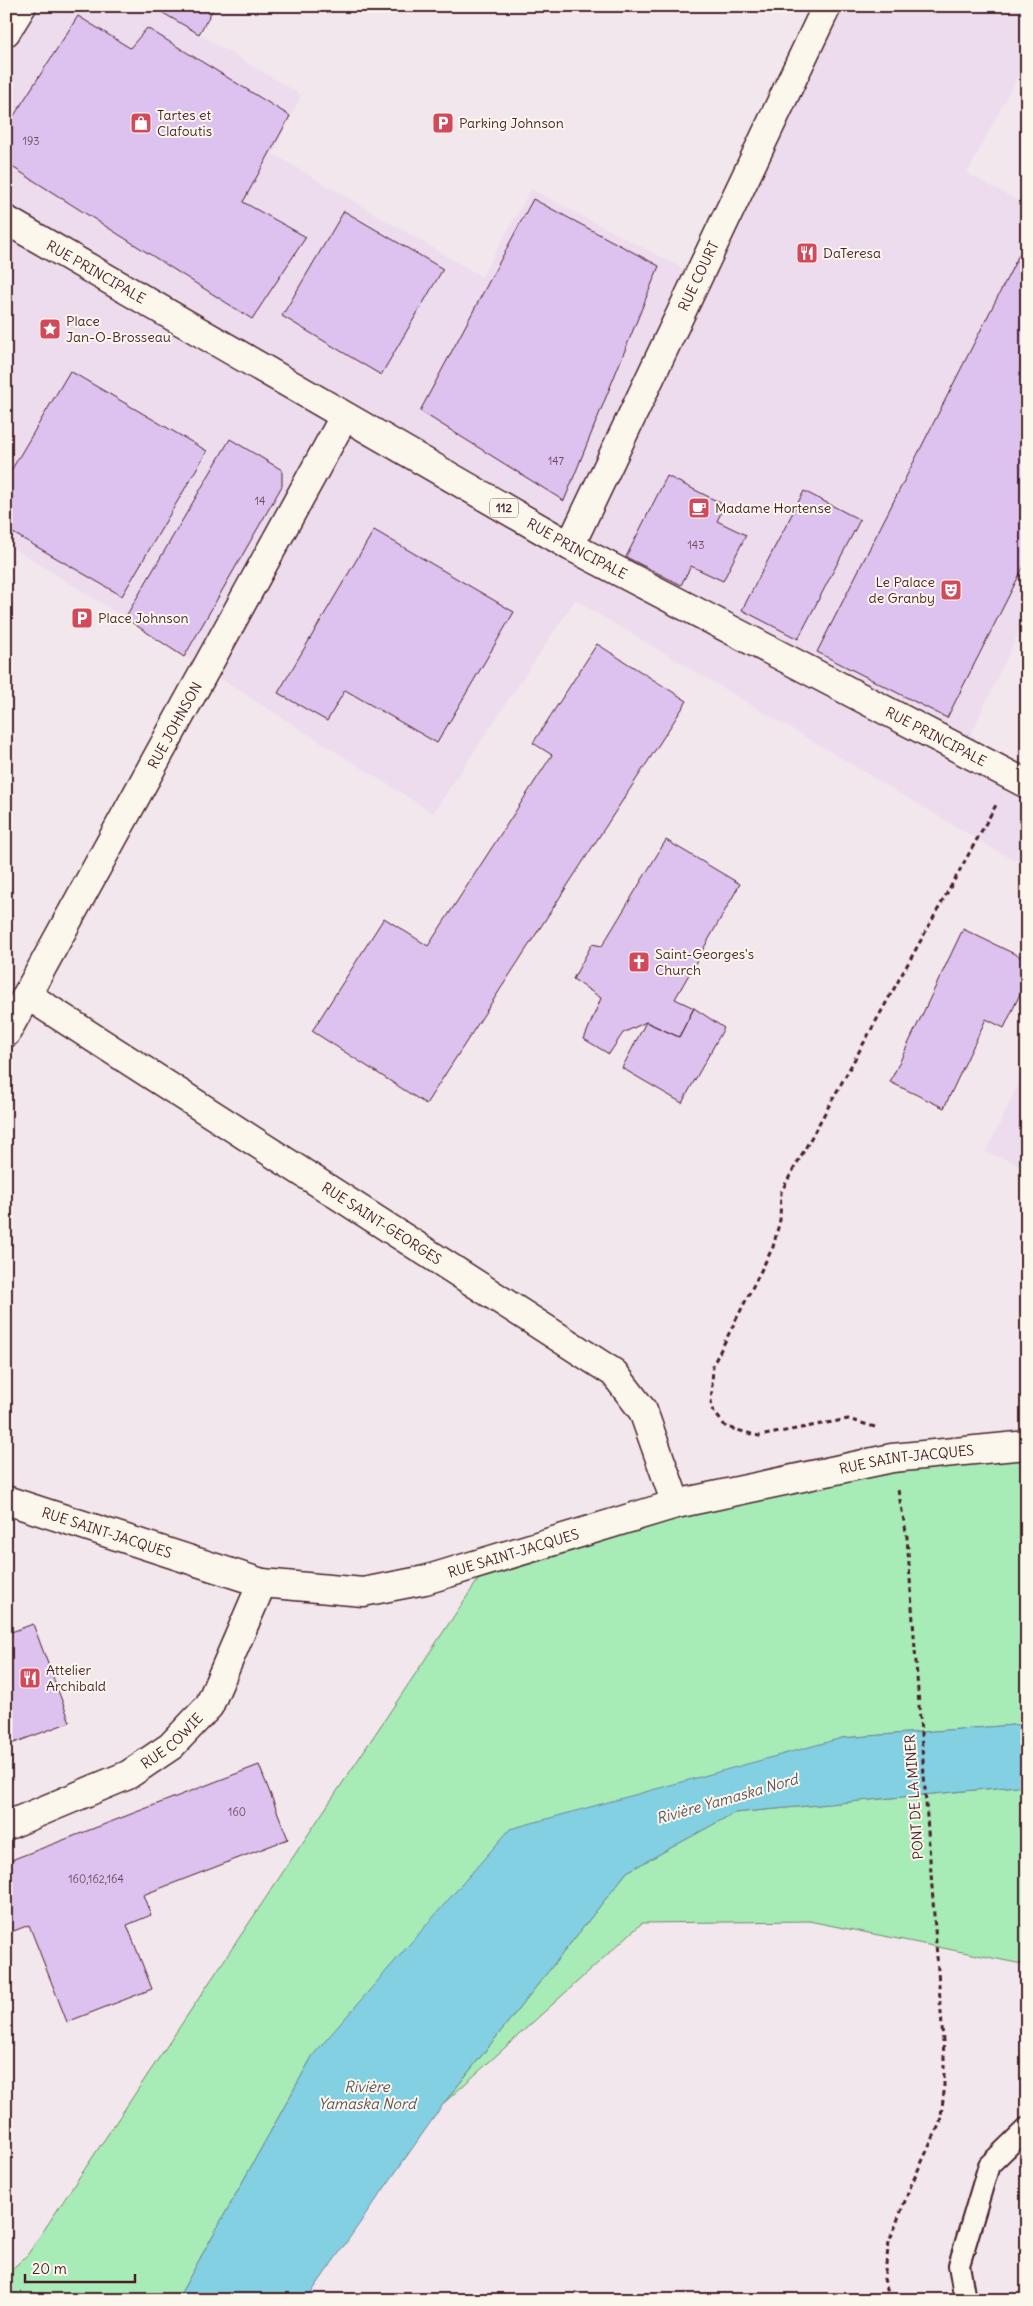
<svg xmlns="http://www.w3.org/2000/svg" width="1033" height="2306" font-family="Delius,sans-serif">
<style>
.built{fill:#ecdcee}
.green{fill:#a7ebb6;stroke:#788570}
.water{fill:#83d0e2;stroke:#6c8999}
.building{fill:#ddc1ef;stroke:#4a1f2b}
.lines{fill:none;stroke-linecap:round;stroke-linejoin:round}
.service-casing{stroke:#4a1f2b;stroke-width:24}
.minor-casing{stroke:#4a1f2b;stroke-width:31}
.tertiary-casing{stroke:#4a1f2b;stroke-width:31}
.secondary-casing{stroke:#4a1f2b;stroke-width:31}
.primary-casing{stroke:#4a1f2b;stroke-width:31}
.path{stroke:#4a1f2b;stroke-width:3;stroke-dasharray:5 4;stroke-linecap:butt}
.service{stroke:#fbf7ec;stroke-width:20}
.minor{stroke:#fbf7ec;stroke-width:28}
.tertiary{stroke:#fbf7ec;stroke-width:28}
.secondary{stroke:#fbf7ec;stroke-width:28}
.primary{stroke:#fbf7ec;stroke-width:28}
.labels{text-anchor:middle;stroke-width:4;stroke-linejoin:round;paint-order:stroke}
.number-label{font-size:11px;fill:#6f485c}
.shield{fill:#fbf7ec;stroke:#7f6065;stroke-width:1}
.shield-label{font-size:12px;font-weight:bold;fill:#4a1f2b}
.poi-label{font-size:14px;fill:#4a1f2b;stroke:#fbf7ec;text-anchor:start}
.street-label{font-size:14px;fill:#4a1f2b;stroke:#fbf7ec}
.water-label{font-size:15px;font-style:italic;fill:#5b5462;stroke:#fbf7ec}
</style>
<rect width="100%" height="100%" fill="#f2e7ed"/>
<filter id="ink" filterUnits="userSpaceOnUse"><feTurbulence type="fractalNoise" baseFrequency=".02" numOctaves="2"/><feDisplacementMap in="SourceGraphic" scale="10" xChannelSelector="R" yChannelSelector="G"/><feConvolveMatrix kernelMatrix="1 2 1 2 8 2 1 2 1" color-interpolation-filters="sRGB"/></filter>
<g filter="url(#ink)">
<path class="built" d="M6 6H151L301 95 273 154 482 277 531 189 689 272 812 6H1027V58L967 173 1027 206V615L970 736 1027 768V865L999 852 575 600 433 813 6 543Z
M1027 1067V1167L986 1152Z"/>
<path class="green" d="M1027 1449V1724L842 1738 313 2055 177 2300H6V2275L28 2254 486 1568 676 1504Z
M1027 1785V1965L809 1921 642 1923 444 2103 627 1872 734 1813Z"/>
<path class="water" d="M1027 1724V1785L734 1813 627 1872 444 2103 306 2300H177L313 2055 510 1829 842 1738Z"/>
<path class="building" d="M151 6H215L199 34Z
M78 16 130 48 147 28 290 116 243 202 306 237 252 319 6 163V128Z
M533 199 659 266 564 501 420 411Z
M344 211 443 269 381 375 282 316Z
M1027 239V560L947 718 817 652Z
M70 371 207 451 122 596 6 529V479Z
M230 439 282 470V486L184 657 125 618Z
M667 476 725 505 717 521 746 535 723 581 691 566 681 585 626 557Z
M804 491 860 520 798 639 742 610Z
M374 530 514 612 437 743 345 690 327 721 278 693Z
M597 644 687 701 426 1104 312 1031 384 918 428 946 552 755 533 743Z
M666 840 740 884 675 999 694 1008 679 1037 646 1022 623 1033 609 1054 584 1039 601 998 573 979 592 944 602 946Z
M963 929 1027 960V979L1004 1028 986 1019 944 1108 890 1082Z
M694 1008 724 1028 682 1103 622 1068 646 1022 679 1037Z
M33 1624 70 1722 6 1746V1634Z
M259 1765 288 1839 143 1895 151 1915 127 1925 152 1989 67 2022 29 1925 6 1934V1862Z"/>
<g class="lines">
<g class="service-casing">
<path id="service" d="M965 2300 959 2265 989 2165 1027 2128"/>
</g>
<g class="minor-casing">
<g id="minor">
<path d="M6 32 22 6"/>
<path id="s1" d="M570 546 827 6"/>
<path id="s2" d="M27 995 614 1373 643 1411 676 1504"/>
<path id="s3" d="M6 1033 344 417"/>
</g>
</g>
<g class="tertiary-casing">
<g id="tertiary">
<path id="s4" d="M6 1826 128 1775 171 1746 209 1706 262 1583"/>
</g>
</g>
<g class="secondary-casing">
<g id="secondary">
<path id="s5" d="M6 1500 262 1583 363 1592 425 1580 676 1504 892 1458 1027 1445"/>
</g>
</g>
<g class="primary-casing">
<g id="primary">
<path id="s6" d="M6 220 570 546 1027 784"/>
</g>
</g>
<path class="path" d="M875 1427 848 1419 759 1436 726 1427 711 1408 713 1365 773 1247 780 1220 781 1192 996 805
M890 2300 884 2279 889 2242 912 2183 940 2123 944 2092V2055L907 1537 898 1490"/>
<use href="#service" class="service"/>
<use href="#minor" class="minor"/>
<use href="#tertiary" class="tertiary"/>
<use href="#secondary" class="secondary"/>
<use href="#primary" class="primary"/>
</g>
</g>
<defs>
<g id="shop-square" transform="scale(1.125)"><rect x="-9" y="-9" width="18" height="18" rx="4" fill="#d1495b" stroke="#fbf7ec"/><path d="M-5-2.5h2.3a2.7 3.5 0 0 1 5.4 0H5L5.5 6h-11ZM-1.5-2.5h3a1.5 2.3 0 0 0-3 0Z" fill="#fff"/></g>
<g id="parking-square" transform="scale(1.125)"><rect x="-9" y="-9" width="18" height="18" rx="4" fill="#d1495b" stroke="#fbf7ec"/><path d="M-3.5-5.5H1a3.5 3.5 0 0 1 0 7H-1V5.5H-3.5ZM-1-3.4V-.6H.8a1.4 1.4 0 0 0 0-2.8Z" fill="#fff"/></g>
<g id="restaurant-square" transform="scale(1.125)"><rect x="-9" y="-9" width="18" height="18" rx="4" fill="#d1495b" stroke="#fbf7ec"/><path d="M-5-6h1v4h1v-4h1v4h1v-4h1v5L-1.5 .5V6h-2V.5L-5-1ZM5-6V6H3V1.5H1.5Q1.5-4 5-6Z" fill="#fff"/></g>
<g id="sight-square" transform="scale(1.125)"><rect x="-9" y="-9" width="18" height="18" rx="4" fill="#d1495b" stroke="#fbf7ec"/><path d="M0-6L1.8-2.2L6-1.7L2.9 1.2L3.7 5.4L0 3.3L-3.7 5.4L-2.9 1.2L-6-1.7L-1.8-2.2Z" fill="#fff"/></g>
<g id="cafe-square" transform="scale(1.125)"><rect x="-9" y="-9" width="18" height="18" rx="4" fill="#d1495b" stroke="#fbf7ec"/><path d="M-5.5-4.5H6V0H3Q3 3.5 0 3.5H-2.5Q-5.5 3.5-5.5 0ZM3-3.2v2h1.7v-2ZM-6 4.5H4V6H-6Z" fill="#fff"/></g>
<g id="theatre-square" transform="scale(1.125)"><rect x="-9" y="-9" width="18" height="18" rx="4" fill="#d1495b" stroke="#fbf7ec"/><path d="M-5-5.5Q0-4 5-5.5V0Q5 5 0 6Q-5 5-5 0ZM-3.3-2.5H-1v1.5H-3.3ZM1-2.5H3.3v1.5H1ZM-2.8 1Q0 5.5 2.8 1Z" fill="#fff"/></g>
<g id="church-square" transform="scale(1.125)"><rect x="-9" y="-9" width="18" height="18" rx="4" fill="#d1495b" stroke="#fbf7ec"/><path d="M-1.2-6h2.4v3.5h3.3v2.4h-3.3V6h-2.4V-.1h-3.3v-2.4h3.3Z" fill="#fff"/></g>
</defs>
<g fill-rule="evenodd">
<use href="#shop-square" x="141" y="123"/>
<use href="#parking-square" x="443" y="123"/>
<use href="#restaurant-square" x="807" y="253"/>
<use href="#sight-square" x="50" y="329"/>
<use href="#cafe-square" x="699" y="508"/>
<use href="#theatre-square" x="951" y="590"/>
<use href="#parking-square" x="82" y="618"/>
<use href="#church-square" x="639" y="962"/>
<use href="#restaurant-square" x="30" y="1678"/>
</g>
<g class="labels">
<g class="number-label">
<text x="31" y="145">193</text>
<text x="556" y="465">147</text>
<text x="260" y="505">14</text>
<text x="696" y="549">143</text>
<text x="237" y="1816">160</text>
<text x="96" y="1883">160,162,164</text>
</g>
<rect class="shield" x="490" y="498.5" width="28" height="19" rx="4"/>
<g class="shield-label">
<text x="504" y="512">112</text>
</g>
<g class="poi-label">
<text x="157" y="120">Tartes et<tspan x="157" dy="16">Clafoutis</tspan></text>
<text x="459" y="128">Parking Johnson</text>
<text x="823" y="258">DaTeresa</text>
<text x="66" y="326">Place<tspan x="66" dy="16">Jan-O-Brosseau</tspan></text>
<text x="715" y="513">Madame Hortense</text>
<text x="935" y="587" text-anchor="end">Le Palace<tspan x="935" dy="16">de Granby</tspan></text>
<text x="98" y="623">Place Johnson</text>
<text x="655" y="959">Saint-Georges's<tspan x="655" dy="16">Church</tspan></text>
<text x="46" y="1675">Attelier<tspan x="46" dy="16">Archibald</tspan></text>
</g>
<g class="street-label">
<text dy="5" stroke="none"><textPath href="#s6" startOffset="104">RUE PRINCIPALE</textPath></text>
<text dy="5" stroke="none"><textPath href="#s1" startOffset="299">RUE COURT</textPath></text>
<text dy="5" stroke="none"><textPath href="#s6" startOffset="659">RUE PRINCIPALE</textPath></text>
<text dy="5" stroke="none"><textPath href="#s3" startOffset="351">RUE JOHNSON</textPath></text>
<text dy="5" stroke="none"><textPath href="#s6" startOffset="1064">RUE PRINCIPALE</textPath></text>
<text dy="5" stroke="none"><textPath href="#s2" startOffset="422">RUE SAINT-GEORGES</textPath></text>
<text dy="5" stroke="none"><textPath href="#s5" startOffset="931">RUE SAINT-JACQUES</textPath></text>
<text dy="5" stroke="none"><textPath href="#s5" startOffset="106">RUE SAINT-JACQUES</textPath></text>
<text dy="5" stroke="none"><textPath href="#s5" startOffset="526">RUE SAINT-JACQUES</textPath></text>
<text dy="5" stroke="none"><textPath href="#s4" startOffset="188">RUE COWIE</textPath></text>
<text transform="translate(914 1797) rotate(-94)" y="5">PONT DE LA MINER</text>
</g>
<g class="water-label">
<text transform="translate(727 1799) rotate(-16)" y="5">Rivière Yamaska Nord</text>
<text x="367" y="2092">Rivière<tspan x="367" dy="17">Yamaska Nord</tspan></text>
</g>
</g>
<rect width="1033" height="2306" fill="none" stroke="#fbf7ec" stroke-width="25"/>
<rect x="12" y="12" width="1008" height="2281" fill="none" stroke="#4a1f2b" stroke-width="2" filter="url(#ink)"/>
<path d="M25 2274v8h110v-8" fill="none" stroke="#4a1f2b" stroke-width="2.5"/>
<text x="32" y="2274" font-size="15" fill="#4a1f2b" stroke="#fbf7ec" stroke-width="4" paint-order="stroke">20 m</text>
</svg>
